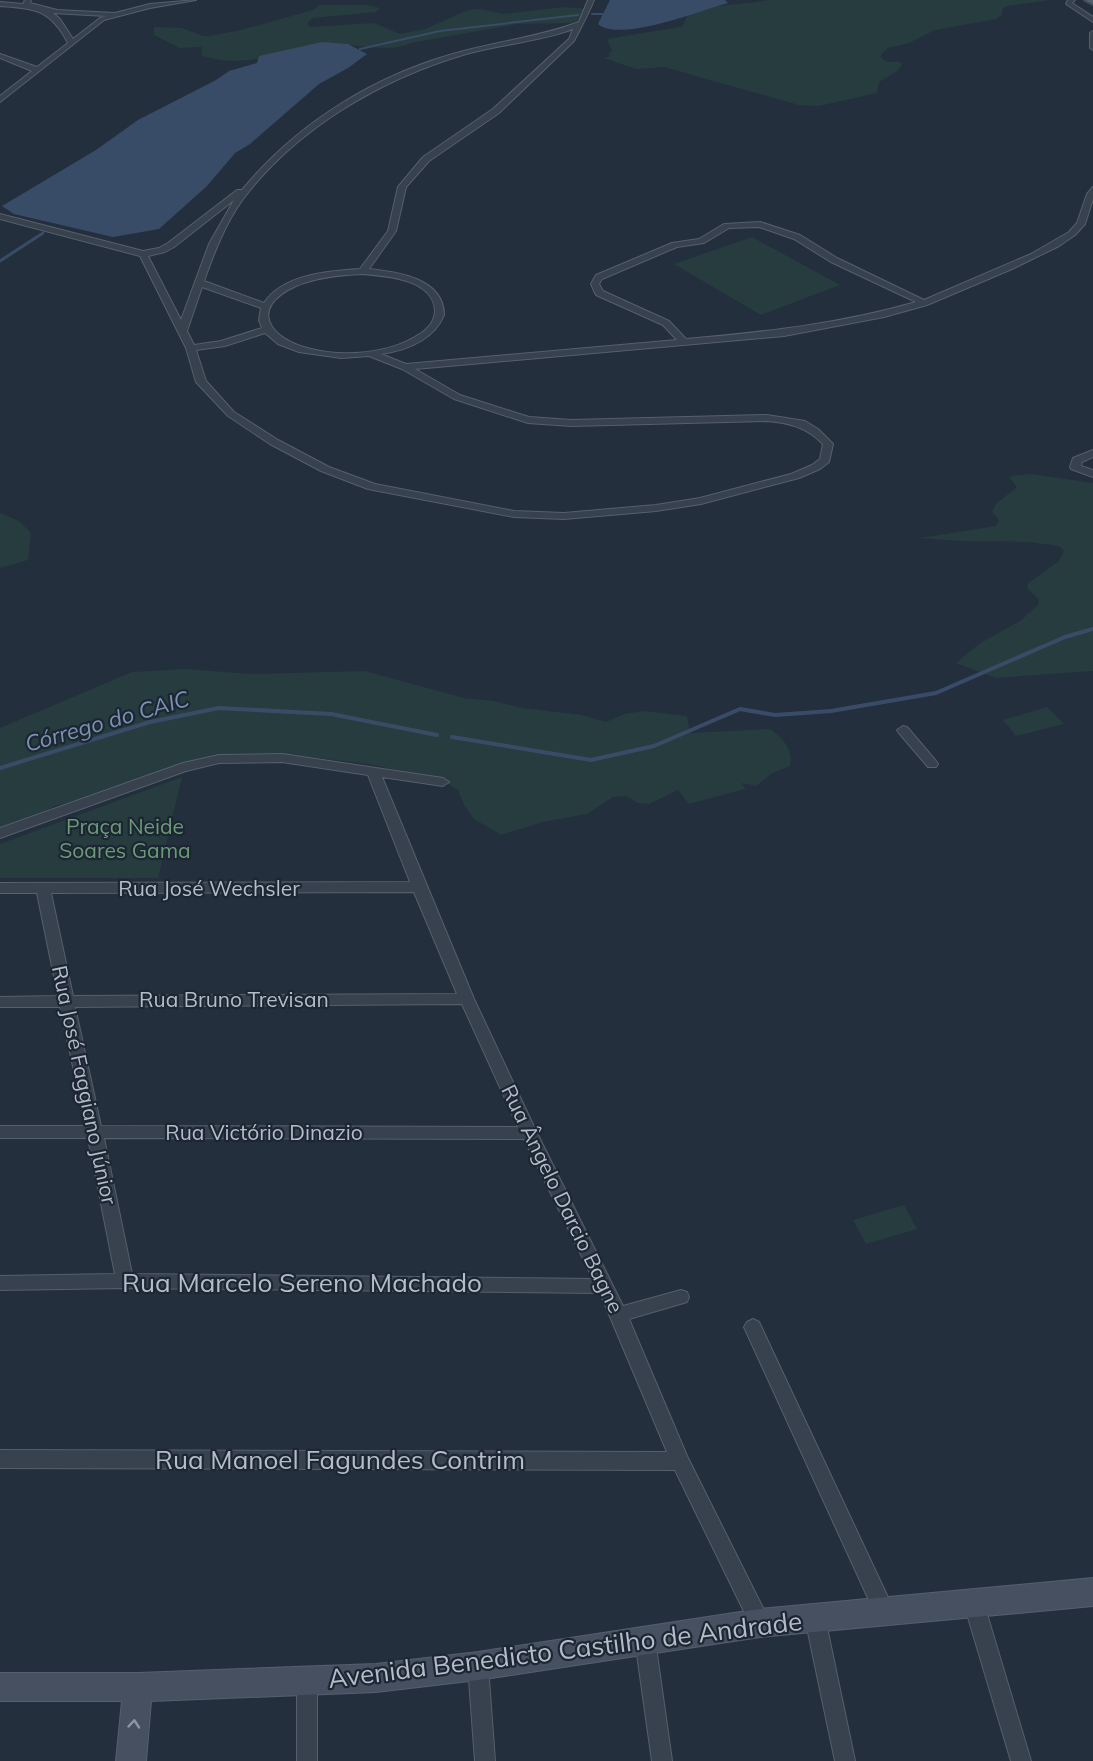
<svg xmlns="http://www.w3.org/2000/svg" width="1093" height="1761" font-family="Mulish,sans-serif">
<style>
.green{fill:#263c3f}
.water{fill:#394c67}
.lines{fill:none;stroke-linecap:round;stroke-linejoin:round}
.stream-far2{stroke:#394c67;stroke-width:2}
.stream-far1{stroke:#394c67;stroke-width:3}
.stream{stroke:#394c67;stroke-width:4}
.minor-casing{stroke:#565f6c;stroke-width:2}
.secondary-casing{stroke:#565f6c;stroke-width:2}
.primary-casing{stroke:#414a57;stroke-width:4}
.minor{fill:#38414e;fill-rule:evenodd}
.secondary{fill:#465061;fill-rule:evenodd}
.primary{fill:#56606e;fill-rule:evenodd}
.oneway{stroke:#8e96a5}
.labels{text-anchor:middle;stroke-width:4.5;stroke-linejoin:round;paint-order:stroke}
.park-label{font-size:21px;fill:#6b9a76;stroke:#1d2633}
.street-label{font-size:21px;fill:#b4bcc9;stroke:#1d2633}
.water-label{font-size:22px;font-style:italic;fill:#7c92b1;stroke:#1d2633}
.near-street-label{font-size:26px;fill:#b4bcc9;stroke:#1d2633}
</style>
<rect width="100%" height="100%" fill="#242f3e"/>
<path class="green" d="M768 0H1051L1007 6 1002 9V15L996 19 935 30 909 43 888 48 881 54V58L887 62H900L902 65 896 72 879 82 877 93 819 106 799 105 664 67 636 69 604 58 611 56 608 55 612 51 607 39 680 27 684 24 687 16C713 2 741 6 768 0Z
M320 5H367L380 8 376 12 313 18 308 22 309 27 374 23 400 34 425 29 468 10 481 9 503 14 564 7 586 9 582 18 572 23 517 24 411 43C385 54 360 43 333 45 290 47 244 72 201 55L202 47 180 48 154 35V27L182 28 203 36H210L241 30 313 10Z
M752 237 840 285 761 315 674 264Z
M1031 474 1093 483V671L996 678 956 663 979 644 1020 621 1038 605 1039 600 1028 589 1027 584 1059 561 1064 551 1059 546 1028 542 960 541 920 538 996 526 999 520 992 512 996 504 1017 487 1010 478 1011 476Z
M0 513 19 521 31 533 28 560 0 568Z
M185 669 250 674 365 671 464 698 494 701 522 708 582 715 606 722 624 714 644 711 687 716 690 733 770 729C783 739 793 748 790 766L771 774 756 786 742 783 745 789 689 804 678 790 649 804 638 803 626 796 613 797 587 814 543 822 501 835 474 819 464 805 458 790 440 779 368 764 291 755H240L208 761 161 780 55 806 0 833V728L132 672Z
M1047 707 1064 724 1016 736 1003 720Z
M182 777 158 878H0V844Z
M904 1205 917 1229 866 1244 853 1220Z"/>
<path class="water" d="M610 0H725L728 3C701 10 620 43 598 24Z
M322 42 348 44 367 54 348 68 319 84 250 144 235 153 207 186 159 229 113 237 14 214 2 206 96 150 138 120 216 80 229 71 257 63 259 56Z"/>
<g class="lines">
<path class="stream-far2" d="M592 14H603
M360 49 440 31 578 15"/>
<path class="stream-far1" d="M0 261 43 233"/>
<path class="stream" d="M452 737 591 760 654 746 740 709 775 715 831 711 936 693 1065 637 1093 629
M0 768 150 722 219 708 331 714 437 735"/>
<g class="minor-casing">
<path id="minor" d="M25 0H31L30 3 57 10 115 13 150 4 196 0 150 8 104 20 0 102V96L32 71 0 58V54L37 67 68 43C50 9 36 9 0 6V2L23 4ZM53 13 106 16 100 18 73 39 60 19Z
M588 0H594C588 15 581 27 574 41L499 113 429 161 406 187 396 231 369 269C397 272 444 278 444 315 433 341 406 350 381 354L406 364 677 340 663 325 596 295 591 284 596 275 672 243 699 239 724 224 760 222 800 235 837 258 924 300 1031 254 1069 232 1077 223 1087 194 1093 187V199L1085 224 1075 235 1059 246 1012 269 927 305 884 317 784 336 415 369 460 395 529 417 572 420 767 415 805 421 818 429 833 444 829 462 820 469 799 478 701 504 656 511 564 519 514 517 368 489 321 471 270 444 228 416 196 382 186 348 140 256 0 219V214L143 251 159 248 168 243 237 190H242C298 122 378 73 464 51 502 41 542 36 579 22ZM573 29 569 39 493 109 423 157 398 187 388 231 360 269C329 271 283 274 264 303L204 281C214 253 225 224 243 199 297 128 381 79 466 54 501 44 538 42 573 29ZM234 200 209 244 181 320 148 256 165 252 174 247ZM759 227 794 239 831 262 916 302C840 324 765 332 686 339L669 321 603 291 599 284 602 279 677 247 704 243 729 228ZM363 274C386 276 433 279 435 310 435 322 427 330 418 335 389 354 343 357 311 349 270 340 247 308 296 286 317 277 341 275 363 274ZM202 287 261 308 259 320 262 328 221 341 194 345 187 331ZM265 333 278 344 299 352 341 358 369 356 402 369 454 399 528 423 572 426 767 421C790 423 806 427 823 444L820 459 812 465 791 474 700 498 656 505 564 513 514 511 375 484 329 467 278 440 234 412 206 381 196 350 225 346Z
M1068 0H1075L1072 3 1093 17V22L1066 4Z
M1093 31V50L1090 48V33Z
M1093 450V457L1082 462 1081 466 1093 470V477L1071 469 1070 467 1073 458Z
M903 726 907 727 936 761 938 764 936 767H928L899 733 897 730Z
M282 754 443 778 449 782 443 786 382 777 474 999 537 1133 623 1306 681 1290 687 1292 689 1297 687 1302 629 1319 687 1456 767 1616 770 1623 767 1630 760 1633 753 1630 675 1470 0 1468V1450L667 1452 600 1293 125 1288 0 1290V1276L115 1274 88 1138H0V1126H86L60 1007H0V997L58 996 37 893H0V883L410 882 368 775 282 762 219 763 186 771 0 838V828L183 763 219 755ZM414 892 457 994 73 996 51 893ZM462 1004 518 1127 101 1126 75 1007ZM104 1138 524 1139 593 1279 132 1274Z
M753 1319 759 1322 892 1606 895 1613 892 1620 885 1623 878 1620 744 1327 747 1322Z
M974 1594 981 1597 984 1604 1031 1761H1011L964 1604 967 1597Z
M815 1608 822 1611 825 1618 855 1761H835L805 1618 808 1611Z
M645 1630 652 1633 655 1640 672 1761H652L635 1640 638 1633Z
M478 1656 485 1659 488 1666 495 1761H475L468 1666 471 1659Z
M307 1672 314 1675 317 1682V1761H297V1682L300 1675Z"/>
</g>
<g class="secondary-casing">
<path id="secondary" d="M1093 1578V1606L760 1637 478 1680 376 1692 151 1701 146 1761H116L122 1701H0V1673H138L376 1664 478 1652 760 1609Z"/>
</g>
<g class="primary-casing">
<path id="primary" d="M1085 0H1093V4Z"/>
</g>
<use href="#minor" class="minor"/>
<use href="#secondary" class="secondary"/>
<use href="#primary" class="primary"/>
</g>
<defs><path id="oneway-chevron" d="M-2-3.5L2.5 0L-2 3.5" fill="none" stroke-width="1.6" stroke-linecap="round" stroke-linejoin="round" transform="scale(1.5)"/></defs>
<use class="oneway" href="#oneway-chevron" transform="translate(134 1724) rotate(-85)"/>
<g class="labels">
<g class="park-label">
<text x="125" y="834">Praça Neide<tspan x="125" dy="24">Soares Gama</tspan></text>
</g>
<g class="street-label">
<text x="209" y="896">Rua José Wechsler</text>
<text x="234" y="1007">Rua Bruno Trevisan</text>
<text transform="translate(84 1085) rotate(78)" y="7">Rua José Faggiano Júnior</text>
<text x="264" y="1140">Rua Victório Dinazio</text>
<text transform="translate(562 1199) rotate(64)" y="7">Rua Ângelo Darcio Bagne</text>
</g>
<g class="water-label">
<text transform="translate(107 721) rotate(-16)" y="8">Córrego do CAIC</text>
</g>
<g class="near-street-label">
<text x="302" y="1292">Rua Marcelo Sereno Machado</text>
<text x="340" y="1469">Rua Manoel Fagundes Contrim</text>
<text transform="translate(565 1650) rotate(-7)" y="9">Avenida Benedicto Castilho de Andrade</text>
</g>
</g>
</svg>
